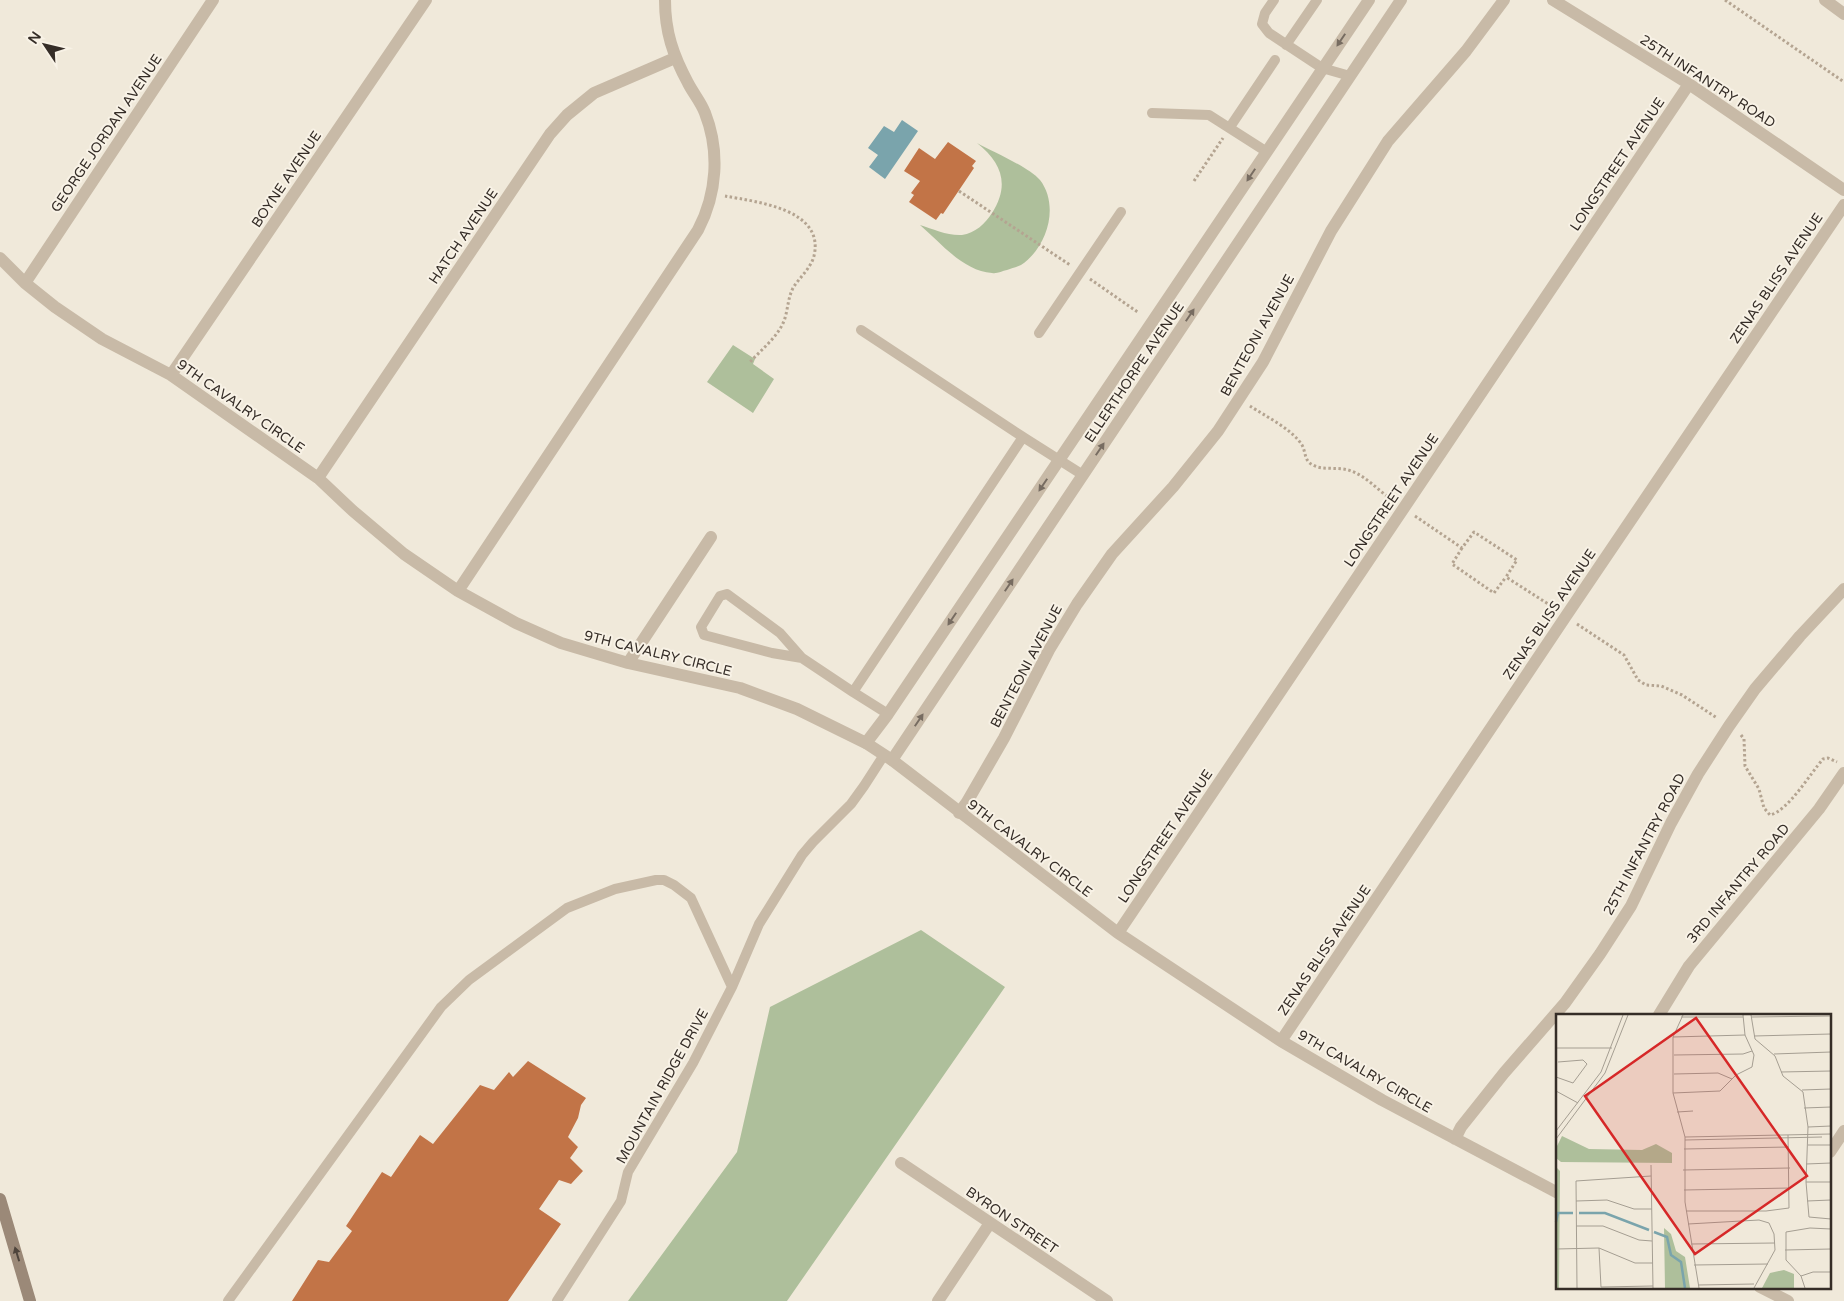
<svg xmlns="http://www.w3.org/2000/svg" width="1844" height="1301" font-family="'Varela Round',sans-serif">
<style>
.green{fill:#aebf9b}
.water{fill:#7aa4ac}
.building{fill:#c27447}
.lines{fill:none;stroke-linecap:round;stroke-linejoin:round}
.path{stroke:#b4a491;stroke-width:3;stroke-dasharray:2.5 2.5;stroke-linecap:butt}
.service{stroke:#c8baa7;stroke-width:10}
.minor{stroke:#c8baa7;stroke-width:12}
.tertiary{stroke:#c8baa7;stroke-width:12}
.secondary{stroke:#9b8978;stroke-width:12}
.oneway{fill:#776c61}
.oneway2{fill:#4e443b}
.labels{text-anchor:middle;stroke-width:4;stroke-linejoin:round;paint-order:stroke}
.street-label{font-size:14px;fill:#352d27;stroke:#f8f2e6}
.inset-river{fill:none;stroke:#7aa4ac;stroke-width:2.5}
.inset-road{fill:none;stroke:#a59e92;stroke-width:1}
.view{fill:#d62828;fill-opacity:0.15;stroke:#d62828;stroke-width:2.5}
.inset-edge{fill:none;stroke:#352d27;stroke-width:2.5}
</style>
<rect width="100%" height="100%" fill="#f0e9da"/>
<path class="green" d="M977 143C993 152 1029 167 1040 180 1060 206 1047 248 1021 265 1017 267 1012 268 1007 270 1002 271 997 274 992 273 963 271 941 243 920 225 933 229 948 236 962 235 975 233 985 224 992 213 1010 185 1002 163 977 143Z
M733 345 755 359 753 364 774 379 753 413 707 382Z
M921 930 1005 987 787 1301H628L737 1152 770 1007Z"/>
<path class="water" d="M902 120 918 131 885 179 869 167 878 155 868 148 884 126 894 132Z"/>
<path class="building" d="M948 142 976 161 972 166 974 168 943 214 941 213 936 220 909 202 914 195 911 193 920 181 904 171 919 148 935 159Z
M528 1061 586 1098 581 1105 578 1118 568 1137 578 1147 570 1158 583 1171 571 1184 559 1180 539 1209 561 1224 508 1301H292L318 1260 329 1262 352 1231 346 1226 382 1172 391 1177 420 1135 433 1144 480 1085 494 1090 509 1072 513 1077Z"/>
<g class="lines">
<path class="path" d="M1725 0 1844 82
M1194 181 1223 138
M959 191 1070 265
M725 196C757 202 825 209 814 256 811 268 799 278 793 288 788 298 788 308 785 318 780 335 762 349 750 362
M1090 279 1139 313
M1250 406C1265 416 1292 429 1302 445 1306 452 1304 461 1313 465 1323 471 1339 466 1351 471 1366 476 1379 491 1392 500
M1415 516 1462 548 1474 532 1517 560 1506 577 1556 609
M1462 548 1452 564 1494 593 1506 577
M1577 624 1624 655 1638 680 1646 685 1661 686 1682 695 1717 718
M1741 735 1744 739 1745 766 1759 789 1764 808 1770 815C1788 811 1810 774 1823 759L1828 758 1837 762"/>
<path class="service" d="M1274 0 1265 13 1262 24 1269 33 1322 68 1350 76
M1286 45 1317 0
M1152 113 1209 115 1267 152
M1230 127 1275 60
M861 330 1023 437
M1039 333 1121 212
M802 658 780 633 727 594 720 596 701 627 704 635 772 653 802 658 853 692
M888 714 853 692 1023 437 1083 475
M228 1301 441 1007 469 980 567 908 615 889 656 880H664L674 885 691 898 732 987
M557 1301 621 1201 628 1172 693 1063 732 987 759 924 802 855 813 842 851 804 864 786 884 755"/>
<path class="minor" d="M1553 0 1689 84 1844 190
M1825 0 1844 14
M0 258 25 283 55 307 102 339 171 375 318 478 353 511 404 554 458 591 516 623 561 643 628 663 740 688 797 709 866 743 892 760 1118 933 1281 1041 1382 1100 1558 1193
M25 283 213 0
M171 375 426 0
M318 478 550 134 567 115 594 93 675 58
M458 591 698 230C717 194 720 151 705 113 701 102 693 93 688 83 673 55 665 32 665 0
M628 663 711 537
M959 813 967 802 1004 738 1049 650 1077 604 1112 554 1173 487 1218 431 1263 362 1331 231 1388 141 1466 51 1504 0
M1118 933 1689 84
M1659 1015 1689 966 1819 809 1844 773
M1281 1041 1566 616 1844 205
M1455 1139 1461 1127 1504 1073 1565 1003 1600 954 1631 906 1671 823 1698 774 1729 726 1755 689 1800 636 1844 589
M1830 1152 1844 1131
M901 1163 1107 1301
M1760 1287 1788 1301
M938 1301 990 1223"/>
<path class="tertiary" d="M866 743 888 714 1369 0
M892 760 1401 0"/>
<path class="secondary" d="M0 1199 30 1301"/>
</g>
<defs><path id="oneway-solid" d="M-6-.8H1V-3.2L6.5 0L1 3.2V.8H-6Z" transform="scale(1.25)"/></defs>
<g class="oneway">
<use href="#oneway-solid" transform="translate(1341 40) rotate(124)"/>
<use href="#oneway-solid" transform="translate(1251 175) rotate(124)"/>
<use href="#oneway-solid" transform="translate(1190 315) rotate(-56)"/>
<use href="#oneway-solid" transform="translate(1100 449) rotate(-56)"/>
<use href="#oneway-solid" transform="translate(1043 485) rotate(124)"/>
<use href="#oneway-solid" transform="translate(1009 585) rotate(-56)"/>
<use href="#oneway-solid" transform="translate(952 619) rotate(124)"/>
<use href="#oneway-solid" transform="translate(919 720) rotate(-56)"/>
</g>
<use class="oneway2" href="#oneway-solid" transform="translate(17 1254) rotate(-107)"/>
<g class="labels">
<g class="street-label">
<text transform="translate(1708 81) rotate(33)" y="5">25TH INFANTRY ROAD</text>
<text transform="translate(106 133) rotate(-56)" y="5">GEORGE JORDAN AVENUE</text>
<text transform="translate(1617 164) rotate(-56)" y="5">LONGSTREET AVENUE</text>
<text transform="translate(286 179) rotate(-56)" y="5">BOYNE AVENUE</text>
<text transform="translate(463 236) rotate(-56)" y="5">HATCH AVENUE</text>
<text transform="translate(1776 278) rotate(-56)" y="5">ZENAS BLISS AVENUE</text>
<text transform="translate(1257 335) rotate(-61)" y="5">BENTEONI AVENUE</text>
<text transform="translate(1134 372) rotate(-56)" y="5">ELLERTHORPE AVENUE</text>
<text transform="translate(241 406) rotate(35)" y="5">9TH CAVALRY CIRCLE</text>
<text transform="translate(1391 500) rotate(-56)" y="5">LONGSTREET AVENUE</text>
<text transform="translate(1549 614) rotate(-56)" y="5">ZENAS BLISS AVENUE</text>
<text transform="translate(658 653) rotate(14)" y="5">9TH CAVALRY CIRCLE</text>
<text transform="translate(1026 666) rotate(-62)" y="5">BENTEONI AVENUE</text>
<text transform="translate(1165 836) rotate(-56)" y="5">LONGSTREET AVENUE</text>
<text transform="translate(1644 844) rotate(-62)" y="5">25TH INFANTRY ROAD</text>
<text transform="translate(1030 848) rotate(37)" y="5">9TH CAVALRY CIRCLE</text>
<text transform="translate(1738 883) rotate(-50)" y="5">3RD INFANTRY ROAD</text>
<text transform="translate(1324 950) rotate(-56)" y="5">ZENAS BLISS AVENUE</text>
<text transform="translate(1365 1071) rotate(30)" y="5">9TH CAVALRY CIRCLE</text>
<text transform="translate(662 1086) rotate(-61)" y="5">MOUNTAIN RIDGE DRIVE</text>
<text transform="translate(1012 1220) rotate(34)" y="5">BYRON STREET</text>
</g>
</g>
<g transform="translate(1556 1014)">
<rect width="275" height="275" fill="#f0e9da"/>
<path d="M6 122 33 135 86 136 100 130 116 139V149L5 148 0 144V134ZM0 153 4 157 3 274H0ZM108 214 115 220 120 237 129 243 134 274H109ZM228 256 238 260V274H206L214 259Z" fill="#aebf9b"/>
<path class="inset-river" d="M23 199H49L93 216M0 208 2 199H17M98 218 111 223 115 241 125 248 129 274"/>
<path class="inset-road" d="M127 1 117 23V79L129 123V188L143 274M195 1 199 25 219 42 227 62 247 78 252 113 250 168 253 203 275 205M125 3H187M195 3 275 2M198 22 275 20M117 23 189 21M0 34H56M218 40 275 38M118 41 187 40 196 37M225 58 275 57M118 60 162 59 176 65M0 63 17 69 31 50 27 46 2 48M246 76 275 75M0 77 22 89M117 79 164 77 180 61 196 53 198 41 189 21 187 1M248 94 275 93M121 98 137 97M252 113 275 112M0 117 45 58 67 1M129 123 275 120M0 125 49 59 72 1M129 126 266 123M252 131H275M128 135 233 133M250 150 275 149M95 151 97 274M127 156 234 154M250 168H275M128 176 235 174M20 187 51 186 78 195H96M251 187 275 186M130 197H210L233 194 232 121M132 210 203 206 213 209 218 220 219 236 198 274M20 212H47L83 226 96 227M135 230 219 229M43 234 45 273 97 272M0 235 43 234 79 249H97M229 236 275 235M138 251 212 250M245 262 257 258H275M142 271 198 270M21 274 20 167 95 162M249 274 245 262 230 246V218L254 214 275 215"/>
<path class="view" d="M140 4 251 162 139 240 29 82Z"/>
<rect width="275" height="275" class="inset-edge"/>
</g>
<g transform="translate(45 45) rotate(305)" stroke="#f8f2e6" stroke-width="4" paint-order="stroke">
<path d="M0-4L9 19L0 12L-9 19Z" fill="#352d27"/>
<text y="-8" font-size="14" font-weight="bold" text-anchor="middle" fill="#352d27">N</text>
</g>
</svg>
